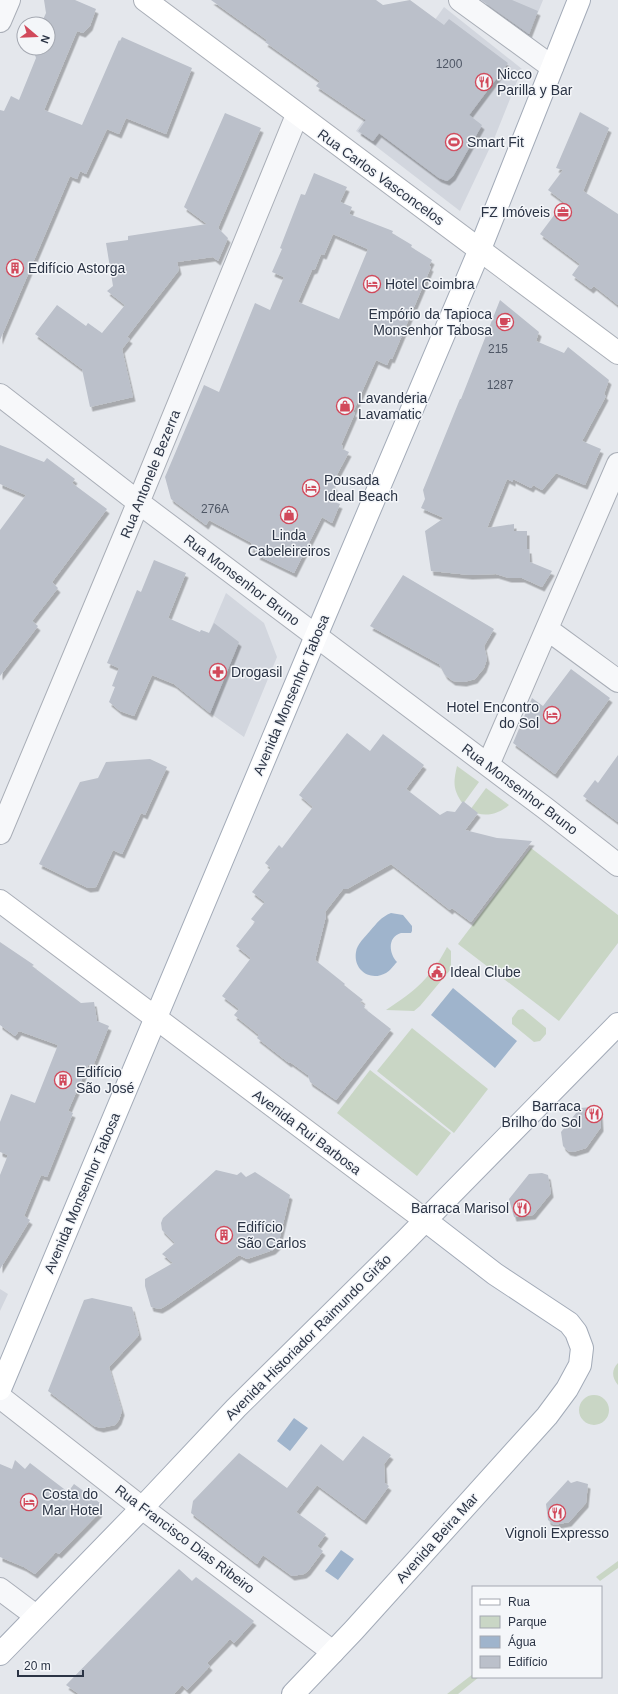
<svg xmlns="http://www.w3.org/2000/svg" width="618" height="1694" font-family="Arial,sans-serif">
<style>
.built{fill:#d2d6de}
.green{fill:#c9d6c5}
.water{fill:#9fb4cc}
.building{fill:#bbc0ca;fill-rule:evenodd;filter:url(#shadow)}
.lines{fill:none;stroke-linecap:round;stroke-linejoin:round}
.minor-casing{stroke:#a9aeb7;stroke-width:24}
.secondary-casing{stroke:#a9aeb7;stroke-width:24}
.primary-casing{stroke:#a3abb8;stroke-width:24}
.minor{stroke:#f7f8fa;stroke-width:22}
.secondary{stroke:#fff;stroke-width:22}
.primary{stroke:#fff;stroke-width:22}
.labels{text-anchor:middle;stroke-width:3;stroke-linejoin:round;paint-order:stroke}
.number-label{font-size:12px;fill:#4f5766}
.poi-label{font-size:14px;fill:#2b3445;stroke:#f4f6f9;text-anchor:start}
.street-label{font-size:14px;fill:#2b3445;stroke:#f4f6f9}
</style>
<defs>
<filter id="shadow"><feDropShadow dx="2.5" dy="4.5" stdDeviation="0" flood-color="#0004"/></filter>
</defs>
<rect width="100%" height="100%" fill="#e4e7ec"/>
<path class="built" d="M479 0H543L528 37Z
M444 7 522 69 494 139 460 211 356 131Z
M226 593 264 623 277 657 244 737 210 713 178 687 201 630 209 633Z
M0 1289 8 1294 0 1311Z"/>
<path class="green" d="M457 766 479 782 463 804C453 790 453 783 457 766Z
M486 788 509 805C498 815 482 818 470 810Z
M531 848 618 915V943L559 1021 458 944Z
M447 947 451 951V969L420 1006 414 1011 386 1010C415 991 431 978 447 947Z
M523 1009 546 1028V1034L540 1041 534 1042 512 1024V1018L518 1010Z
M412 1028 488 1089 454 1133 377 1071Z
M370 1070 451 1133 417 1176 337 1113Z
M618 1363V1385C612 1378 611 1370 618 1363Z
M579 1410a15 15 0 1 1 30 0a15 15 0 1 1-30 0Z
M618 1561V1568L600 1581 596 1577Z
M473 1674V1677H479L458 1694H447Z"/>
<path class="water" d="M391 913 403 915 412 926V931L411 933C408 933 404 933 401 933 387 937 389 954 397 962 393 966 390 971 386 973 370 982 353 970 356 952 357 944 365 937 370 931 377 923 381 917 391 913Z
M453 988 517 1041 495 1068 431 1015Z
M294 1418 308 1428 290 1451 277 1441Z
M341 1550 354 1559 338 1580 325 1571Z"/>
<path class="building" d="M44 0H75L96 9 90 26 83 33 77 31 44 110 82 125 119 40 120 41 122 37 192 68 166 134 126 118 119 134 107 129 86 174 80 171 77 179 70 176 0 340V110L4 111 11 96 19 100 36 58 34 52 36 48H48V24H41L46 13Z
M211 0H376L383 5 410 0 444 25 449 19 508 63 469 115 482 125 453 176 447 181 439 178 379 133 373 141 358 131 366 120 316 86 320 81 265 42 267 40Z
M481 0H512L538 11 529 34Z
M580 112 609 128 583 191 618 214V305L594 286 591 289 572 275 580 264 540 234 564 202 548 190 563 170 556 168Z
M225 113 261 128 218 228 228 238 218 261 213 257 177 262 179 270 127 337 130 339 122 349 133 397 90 407 82 369 35 334 57 305 86 326 88 323 102 333 125 305 107 291 113 286 106 243 128 240V236L207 224 184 207Z
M314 173 347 187 340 202 352 207 349 214 393 231 392 233 412 245 411 247 432 260 429 266 431 267 392 359 390 358 387 365 376 360 353 412 355 413 341 445 343 446 342 449 349 452 332 484 335 486 328 500 340 504 332 523 322 517 294 573 257 555 259 552 250 548 252 543 209 520 206 525 171 499 165 477 204 385 219 392 255 303 270 310 284 277 272 272 282 249 280 248 301 194 305 195ZM333 234 368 249 339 319 298 302 312 270 315 269 321 254 324 255Z
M500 300 539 332 536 341 564 353 568 347 609 380 604 394 606 396 582 441 601 449 585 485 556 473 542 490 533 485 531 488 513 479V482L507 479 487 528 514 524V531H527V549H529L530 562 552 571 542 587 522 578H509L496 574 470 575 431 571 425 531 444 518 421 508 425 499 423 490 460 399H461Z
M0 445 44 462 47 458 75 479 72 483 107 509 52 582 58 588 32 621 38 626 0 676V530L26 495 0 484Z
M154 560 186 573 168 618 200 632 201 630 209 633 214 623 239 642 210 713 174 684 152 675 134 716 120 711 109 702 115 687 112 686 119 668 107 663 137 590 141 592Z
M403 575 494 629 484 646 487 659 484 668 475 679 464 682 453 681 445 675 439 664 370 626Z
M571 669 610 698 555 774 513 743 532 698 543 706Z
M347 733 370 751 383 734 424 765 406 789 440 815 447 811 455 812 463 801 478 813 465 830 497 838 532 841 471 922 452 908 450 910 391 864 347 889H343L325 912 326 916 315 960 345 984 344 985 363 1000 360 1002 365 1006 364 1008 391 1029 336 1100 310 1082 308 1075 290 1062 289 1063 257 1038 259 1035 234 1015 239 1009 222 996 251 958 236 946 255 922 251 919 265 902 252 892 271 868 265 863 279 845 282 848 313 807 299 795Z
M618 755V822L583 796 595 780 598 783Z
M150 759 167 767 145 815 141 813 122 854 113 850 96 887 88 888 39 864 80 782 98 778 106 762Z
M0 942 34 965 32 966 81 1003 94 1002 97 1021 109 1026 93 1066 88 1065 68 1111 73 1113 47 1177 41 1175 24 1216 30 1220 0 1269V1175L8 1155 0 1152V1122L11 1094 35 1103 58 1045 19 1031 15 1036 0 1025Z
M593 1107 600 1111 601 1127 586 1148 573 1152 568 1151 563 1146 561 1132 580 1108Z
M216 1170 237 1175 241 1172 246 1177 255 1172 290 1195 278 1245 273 1250 247 1259 239 1255 167 1305 160 1309 151 1307 145 1286V1279L173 1263 162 1254 175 1243 162 1230 161 1223 163 1218Z
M542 1173 548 1175 551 1193 533 1215 514 1217 509 1199 529 1174Z
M92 1298 132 1307 139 1335 109 1367 122 1411 119 1420 115 1425 101 1428 94 1426 48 1391 84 1300Z
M363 1436 391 1455 384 1464 385 1483 389 1486 364 1520 317 1485 296 1512 326 1534 317 1546 323 1551 308 1571 304 1574 292 1576 263 1555 257 1564 191 1513 193 1501 239 1453 287 1488 321 1444 343 1461Z
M15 1460 25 1469 30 1463 68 1492 74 1484 100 1503V1512L59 1554 56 1552 35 1574 24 1567 0 1557V1464L12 1469Z
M568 1480 571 1483 577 1481 588 1484 586 1503 569 1522 554 1525 548 1520 546 1504Z
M179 1569 192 1581 196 1577 254 1621 234 1643 230 1639 207 1663 210 1666 187 1690 182 1685 174 1694H79L66 1685Z"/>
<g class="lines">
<g class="minor-casing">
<path id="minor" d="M460 0 552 67
M0 21 9 0
M0 395 138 502 545 808 618 865
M547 629 618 681
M488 765 618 464
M0 833 129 525 297 115
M0 1397 142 1508 333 1652
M0 1589 36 1616"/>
</g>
<g class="secondary-casing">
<path id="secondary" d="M145 0C302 119 461 235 618 353
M0 901 425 1220"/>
</g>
<g class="primary-casing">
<path id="primary" d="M0 1389 316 636 480 249 579 0
M0 1654 142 1508 236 1408 405 1241 618 1024
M293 1694 354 1630 547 1416 567 1389 580 1365 582 1348 576 1332 569 1323 495 1274 425 1220"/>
</g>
<use href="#minor" class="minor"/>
<use href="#secondary" class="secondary"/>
<use href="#primary" class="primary"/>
</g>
<defs>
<g id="restaurant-ring" transform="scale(0.9)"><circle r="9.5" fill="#f4f6f9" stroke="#d1495b" stroke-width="1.5"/><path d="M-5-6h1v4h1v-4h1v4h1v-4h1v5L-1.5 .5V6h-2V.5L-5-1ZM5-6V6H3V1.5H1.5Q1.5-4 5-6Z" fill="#d1495b"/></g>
<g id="stadium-ring" transform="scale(0.9)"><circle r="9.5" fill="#f4f6f9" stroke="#d1495b" stroke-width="1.5"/><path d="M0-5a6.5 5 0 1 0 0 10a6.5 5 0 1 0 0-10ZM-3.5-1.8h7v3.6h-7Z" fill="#d1495b"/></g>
<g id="office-ring" transform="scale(0.9)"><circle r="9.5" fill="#f4f6f9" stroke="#d1495b" stroke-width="1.5"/><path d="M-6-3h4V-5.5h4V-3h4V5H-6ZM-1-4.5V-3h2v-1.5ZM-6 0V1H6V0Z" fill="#d1495b"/></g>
<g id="building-ring" transform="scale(0.9)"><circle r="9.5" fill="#f4f6f9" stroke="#d1495b" stroke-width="1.5"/><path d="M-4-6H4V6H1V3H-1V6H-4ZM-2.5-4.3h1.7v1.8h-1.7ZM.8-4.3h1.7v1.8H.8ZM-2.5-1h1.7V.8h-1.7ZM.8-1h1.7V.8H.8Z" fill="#d1495b"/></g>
<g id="hotel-ring" transform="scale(0.9)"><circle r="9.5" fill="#f4f6f9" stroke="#d1495b" stroke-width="1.5"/><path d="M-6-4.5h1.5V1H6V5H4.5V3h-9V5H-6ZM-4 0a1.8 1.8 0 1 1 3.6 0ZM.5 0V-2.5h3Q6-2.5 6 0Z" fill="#d1495b"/></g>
<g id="cafe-ring" transform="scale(0.9)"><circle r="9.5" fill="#f4f6f9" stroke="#d1495b" stroke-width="1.5"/><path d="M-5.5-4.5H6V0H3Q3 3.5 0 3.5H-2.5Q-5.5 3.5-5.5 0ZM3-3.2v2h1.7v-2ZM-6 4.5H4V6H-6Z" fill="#d1495b"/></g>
<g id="shop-ring" transform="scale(0.9)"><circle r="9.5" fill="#f4f6f9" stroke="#d1495b" stroke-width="1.5"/><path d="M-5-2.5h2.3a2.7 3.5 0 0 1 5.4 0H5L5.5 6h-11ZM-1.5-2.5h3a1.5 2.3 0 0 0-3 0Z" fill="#d1495b"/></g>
<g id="pharmacy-ring" transform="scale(0.9)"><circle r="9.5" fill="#f4f6f9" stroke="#d1495b" stroke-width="1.5"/><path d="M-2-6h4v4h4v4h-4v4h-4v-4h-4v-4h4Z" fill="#d1495b"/></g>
<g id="civic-ring" transform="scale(0.9)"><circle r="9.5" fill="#f4f6f9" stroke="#d1495b" stroke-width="1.5"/><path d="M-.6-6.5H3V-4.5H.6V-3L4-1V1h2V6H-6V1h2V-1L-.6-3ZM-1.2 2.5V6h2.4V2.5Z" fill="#d1495b"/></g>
</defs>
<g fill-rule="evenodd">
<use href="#restaurant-ring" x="484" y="82"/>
<use href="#stadium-ring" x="454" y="142"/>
<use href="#office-ring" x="563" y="212"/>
<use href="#building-ring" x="15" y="268"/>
<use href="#hotel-ring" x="372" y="284"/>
<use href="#cafe-ring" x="505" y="322"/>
<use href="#shop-ring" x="345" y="406"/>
<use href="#hotel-ring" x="311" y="488"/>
<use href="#shop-ring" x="289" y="515"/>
<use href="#pharmacy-ring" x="218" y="672"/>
<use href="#hotel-ring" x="552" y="715"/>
<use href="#civic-ring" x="437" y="972"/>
<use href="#building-ring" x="63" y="1080"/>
<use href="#restaurant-ring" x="594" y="1114"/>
<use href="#restaurant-ring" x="522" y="1208"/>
<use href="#building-ring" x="224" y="1235"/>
<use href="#hotel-ring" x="29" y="1502"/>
<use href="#restaurant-ring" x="557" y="1513"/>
</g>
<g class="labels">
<g class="number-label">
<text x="449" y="68">1200</text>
<text x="498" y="353">215</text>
<text x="500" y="389">1287</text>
<text x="215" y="513">276A</text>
</g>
<g class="poi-label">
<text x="497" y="79">Nicco<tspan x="497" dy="16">Parilla y Bar</tspan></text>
<text x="467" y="147">Smart Fit</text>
<text x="550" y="217" text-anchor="end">FZ Imóveis</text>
<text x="28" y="273">Edifício Astorga</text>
<text x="385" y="289">Hotel Coimbra</text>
<text x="492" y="319" text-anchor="end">Empório da Tapioca<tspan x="492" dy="16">Monsenhor Tabosa</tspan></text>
<text x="358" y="403">Lavanderia<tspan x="358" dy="16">Lavamatic</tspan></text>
<text x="324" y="485">Pousada<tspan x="324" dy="16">Ideal Beach</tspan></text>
<text x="289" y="540" text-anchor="middle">Linda<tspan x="289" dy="16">Cabeleireiros</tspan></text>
<text x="231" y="677">Drogasil</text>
<text x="539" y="712" text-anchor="end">Hotel Encontro<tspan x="539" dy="16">do Sol</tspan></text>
<text x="450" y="977">Ideal Clube</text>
<text x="76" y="1077">Edifício<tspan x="76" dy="16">São José</tspan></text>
<text x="581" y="1111" text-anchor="end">Barraca<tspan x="581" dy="16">Brilho do Sol</tspan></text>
<text x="509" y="1213" text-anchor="end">Barraca Marisol</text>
<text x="237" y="1232">Edifício<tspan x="237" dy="16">São Carlos</tspan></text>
<text x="42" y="1499">Costa do<tspan x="42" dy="16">Mar Hotel</tspan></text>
<text x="557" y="1538" text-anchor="middle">Vignoli Expresso</text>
</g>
<g class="street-label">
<text transform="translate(381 177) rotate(36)" y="5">Rua Carlos Vasconcelos</text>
<text transform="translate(150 474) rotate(-68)" y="5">Rua Antonele Bezerra</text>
<text transform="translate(242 580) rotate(37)" y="5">Rua Monsenhor Bruno</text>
<text transform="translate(291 695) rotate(-67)" y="5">Avenida Monsenhor Tabosa</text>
<text transform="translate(520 789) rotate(37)" y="5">Rua Monsenhor Bruno</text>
<text transform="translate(307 1132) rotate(37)" y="5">Avenida Rui Barbosa</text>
<text transform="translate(82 1193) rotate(-67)" y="5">Avenida Monsenhor Tabosa</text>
<text transform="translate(308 1337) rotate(-45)" y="5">Avenida Historiador Raimundo Girão</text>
<text transform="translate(437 1538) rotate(-48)" y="5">Avenida Beira Mar</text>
<text transform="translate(185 1539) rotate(37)" y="5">Rua Francisco Dias Ribeiro</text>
</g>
</g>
<rect x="472" y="1586" width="130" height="92" fill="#f4f6f9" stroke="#a4a8b1"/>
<rect x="480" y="1599" width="20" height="6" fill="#ffffff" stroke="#a4a8b1"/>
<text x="508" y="1606" font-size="12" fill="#2b3445">Rua</text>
<rect x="480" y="1616" width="20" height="12" fill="#c9d6c5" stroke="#a4a8b1"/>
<text x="508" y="1626" font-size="12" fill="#2b3445">Parque</text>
<rect x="480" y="1636" width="20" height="12" fill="#9fb4cc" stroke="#a4a8b1"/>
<text x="508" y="1646" font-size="12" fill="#2b3445">Água</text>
<rect x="480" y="1656" width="20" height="12" fill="#bbc0ca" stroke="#a4a8b1"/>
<text x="508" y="1666" font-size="12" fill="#2b3445">Edifício</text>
<g transform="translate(36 36) rotate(109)"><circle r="19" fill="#f4f6f9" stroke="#a4a8b1"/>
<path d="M0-3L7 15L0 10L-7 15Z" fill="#d1495b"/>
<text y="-6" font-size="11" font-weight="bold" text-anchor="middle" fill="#2b3445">N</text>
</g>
<path d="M18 1670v6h65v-6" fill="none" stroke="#2b3445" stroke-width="2"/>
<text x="24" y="1670" font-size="12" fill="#2b3445" stroke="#f4f6f9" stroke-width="3" paint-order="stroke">20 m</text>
</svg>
